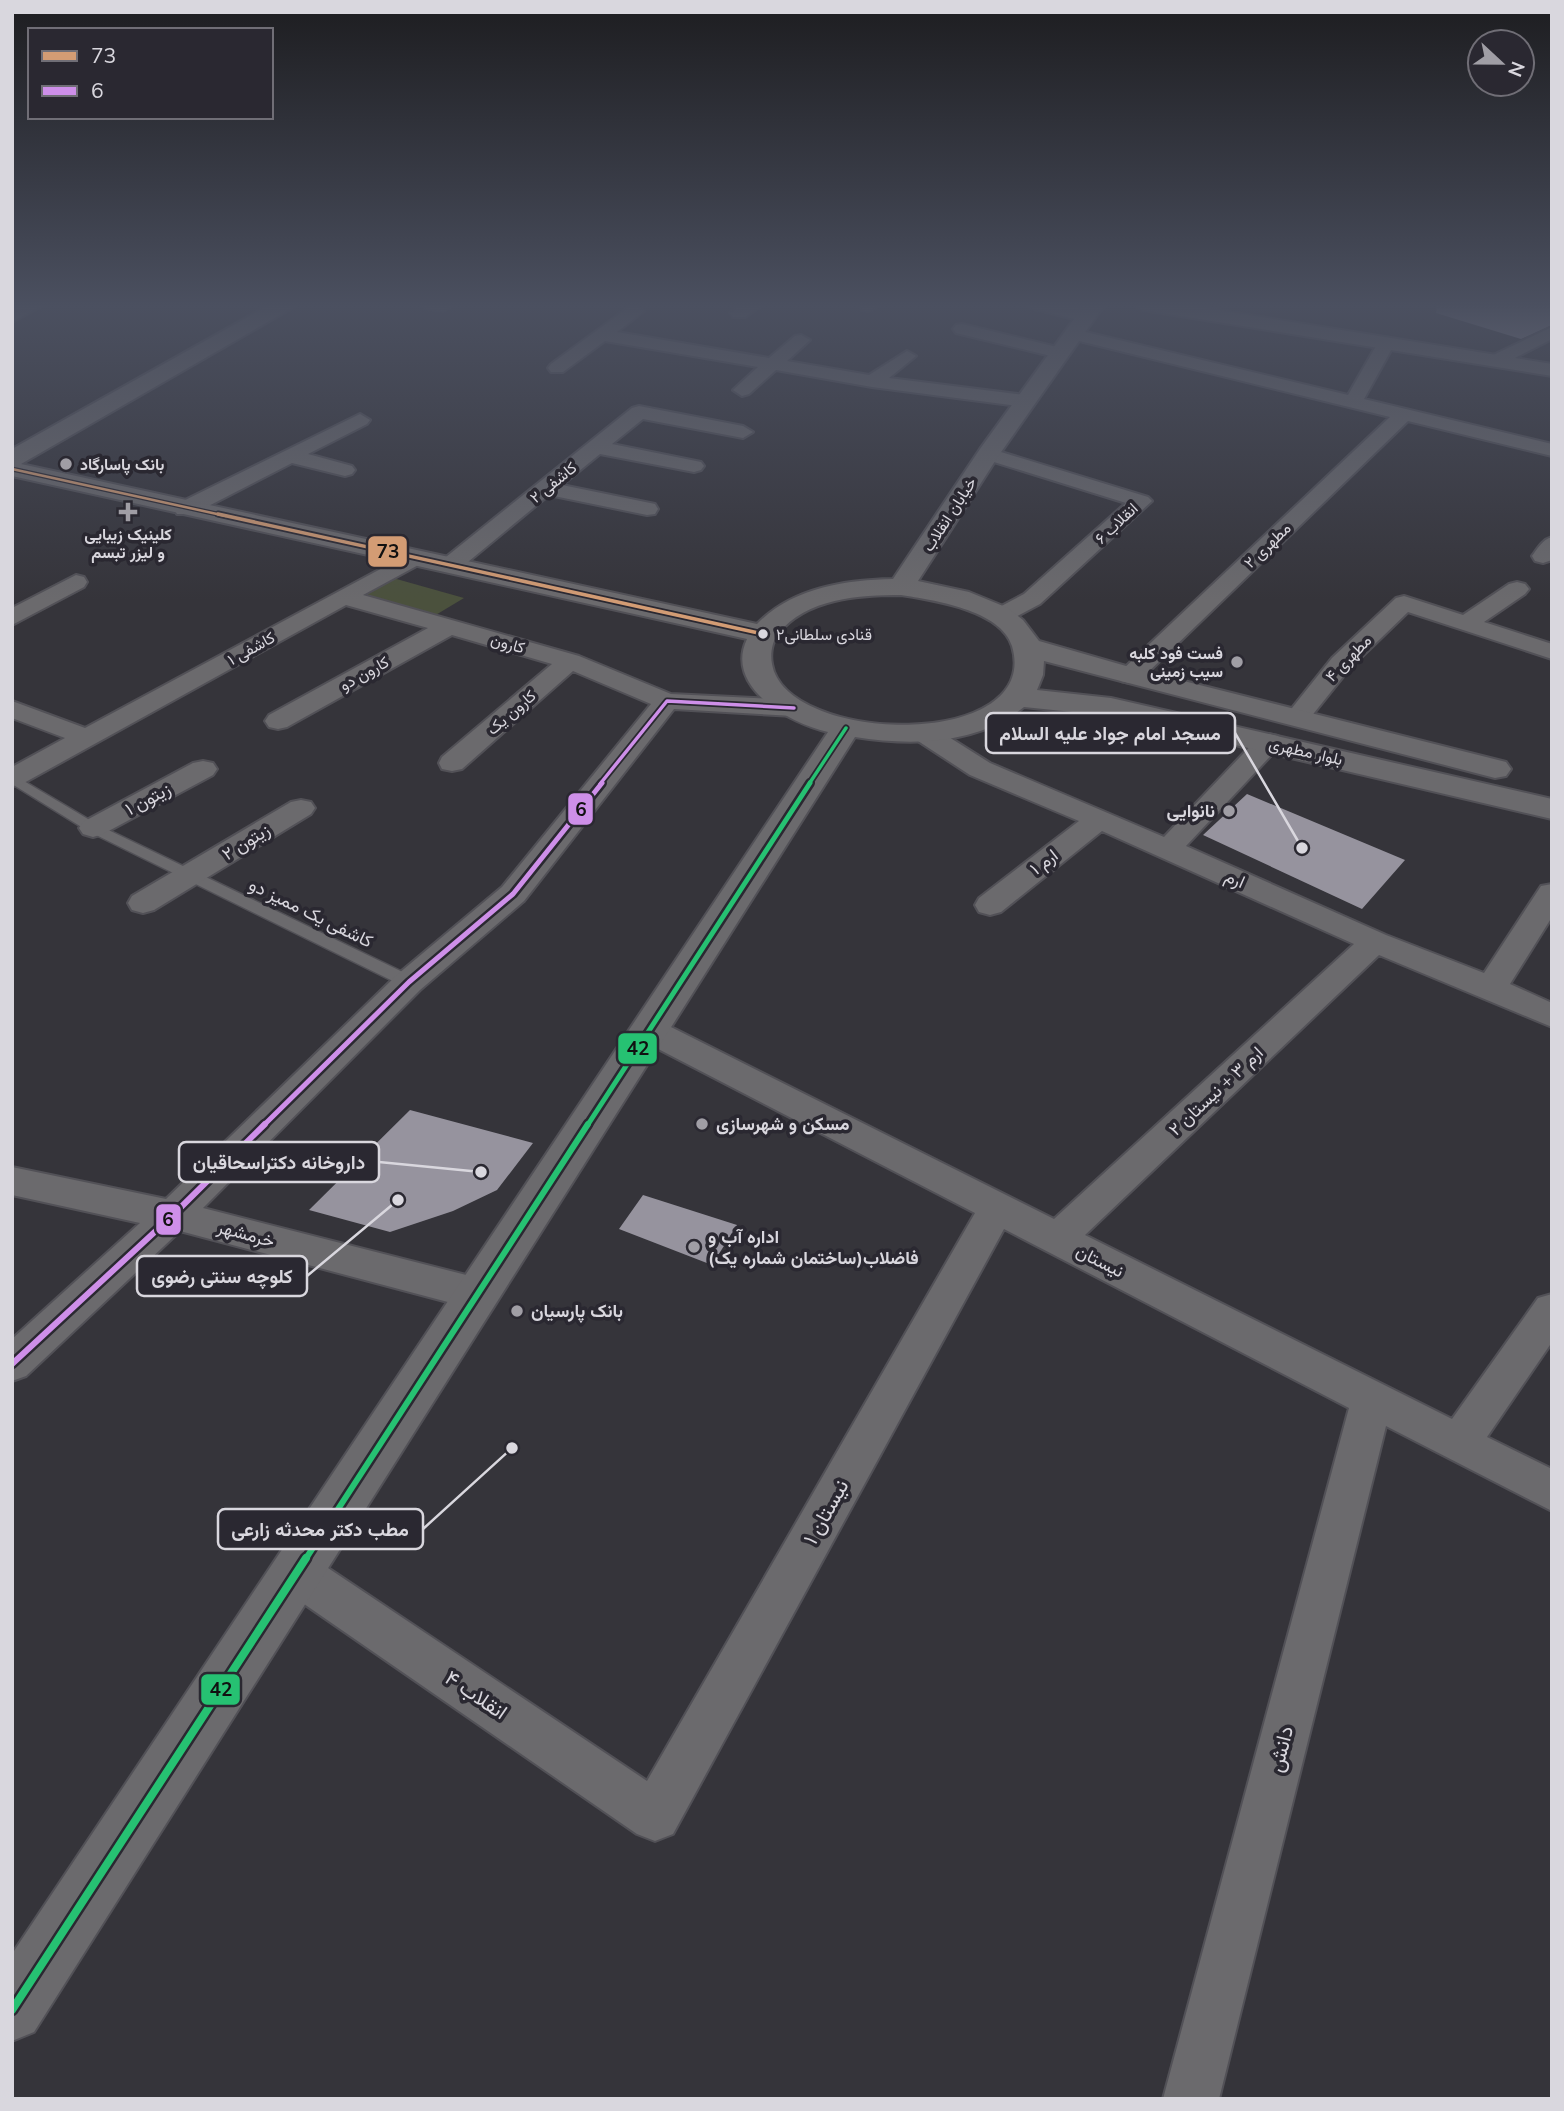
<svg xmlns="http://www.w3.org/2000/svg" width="1564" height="2111" font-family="Mulish,Vazirmatn,sans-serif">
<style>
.green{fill:#4b513d}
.building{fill:#96939e}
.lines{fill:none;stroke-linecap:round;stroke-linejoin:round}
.lane-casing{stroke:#525157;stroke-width:3}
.street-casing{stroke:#525157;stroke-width:4}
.secondary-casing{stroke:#525157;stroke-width:4}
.lane{fill:#6b6a6d;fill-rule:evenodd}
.street{fill:#6b6a6d;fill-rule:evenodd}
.secondary{fill:#6b6a6d;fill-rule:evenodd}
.bus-1-far1-casing{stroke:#2a2831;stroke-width:5}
.bus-1-casing{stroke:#2a2831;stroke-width:7}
.bus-2-far2-casing{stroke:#2a2831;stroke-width:7}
.bus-2-far1-casing{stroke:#2a2831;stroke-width:10}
.bus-2-casing{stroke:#2a2831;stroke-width:11}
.bus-3-far3-casing{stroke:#2a2831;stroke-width:7}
.bus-3-far2-casing{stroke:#2a2831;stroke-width:10}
.bus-3-far1-casing{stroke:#2a2831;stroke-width:11}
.bus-3-casing{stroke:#2a2831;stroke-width:13}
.bus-1-far1{stroke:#d39c74;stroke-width:2.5}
.bus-1{stroke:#d39c74;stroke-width:3.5}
.bus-2-far2{stroke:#ce8fe9;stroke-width:3.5}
.bus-2-far1{stroke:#ce8fe9;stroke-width:5}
.bus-2{stroke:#ce8fe9;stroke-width:6}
.bus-3-far3{stroke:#26c172;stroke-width:3.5}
.bus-3-far2{stroke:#26c172;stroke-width:5}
.bus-3-far1{stroke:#26c172;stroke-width:6}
.bus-3{stroke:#26c172;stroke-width:8}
.poi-dot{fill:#a09ea5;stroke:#2a2831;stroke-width:2.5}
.bus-dot{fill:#d9d7de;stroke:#2a2831;stroke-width:2.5}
.labels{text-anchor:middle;stroke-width:7;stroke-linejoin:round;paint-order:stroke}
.far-poi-label{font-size:16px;font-weight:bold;fill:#d9d7de;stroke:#2a2831;text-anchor:start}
.far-street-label{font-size:16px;fill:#d9d7de;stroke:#2a2831}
.bus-label{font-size:16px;fill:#d9d7de;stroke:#2a2831;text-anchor:start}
.street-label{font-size:18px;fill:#d9d7de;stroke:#2a2831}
.poi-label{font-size:18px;font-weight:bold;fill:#d9d7de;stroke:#2a2831;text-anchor:start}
.near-street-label{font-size:21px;fill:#d9d7de;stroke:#2a2831}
.leader{fill:none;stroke:#d9d7de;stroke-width:2.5}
.callout-dot{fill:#d9d7de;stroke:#2a2831;stroke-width:2.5}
.callout{fill:#2a2831;stroke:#d9d7de;stroke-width:2.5}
.callout-label{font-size:19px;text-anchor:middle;font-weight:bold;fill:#d9d7de}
.line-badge{stroke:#2a2831;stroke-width:2.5}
.pale-badge-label{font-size:19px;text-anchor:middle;font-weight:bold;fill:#111}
</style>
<rect width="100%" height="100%" fill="#35343a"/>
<path class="green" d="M393 578 464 598 434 616 360 597Z"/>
<path class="building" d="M1437 304H1552V325L1521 339 1436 313Z
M1247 794 1405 860 1362 909 1203 835Z
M410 1110 533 1143 497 1190 453 1211 390 1232 309 1210Z
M643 1195 737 1225 712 1265 619 1229Z"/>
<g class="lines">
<g class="lane-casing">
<path id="lane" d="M12 774 98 825 415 978 417 982 415 986H403L88 831 12 784Z"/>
</g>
<g class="street-casing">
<path id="street" d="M24 304H45L12 322V310Z
M423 304H450L451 306 443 311 425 308Z
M743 304H764L745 317H733L730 313Z
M861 304H881L868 311 862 310Z
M635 306 644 311 617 332 769 358 795 336 801 335 810 340 787 361 869 375 907 351 916 356 889 378 1025 395 1035 401 1025 407 872 387 776 370 749 394 742 396 733 390 758 367 605 341 563 372H551L548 368 551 364 629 307Z
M962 324 1065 349 1068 353 1059 358 956 333 953 329 956 325Z
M1552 327V339L1501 365 1495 366 1486 361 1489 357Z
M1073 329 1348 395 1380 339H1392L1395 343 1364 399 1552 444V456L1408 421 1139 681 1130 683 1121 681 1118 676 1121 671 1390 417 1067 338 1064 334 1067 330Z
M639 406 743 426 753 432 743 438 643 419 612 444 701 462 704 466 701 470 694 472 600 454 562 485 655 504 658 509 655 514 647 515 549 495 457 571H441L438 566 441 561 632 408Z
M360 414 370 420 367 424 308 454 352 466 355 470 352 474 345 476 292 463 193 514H177L174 509 177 504Z
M988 448 1148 497 1152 501 1040 604 1008 621H992L988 616 992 611 1024 594 1126 503 981 458 978 454 981 450Z
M1552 537V560L1543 563 1535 561 1532 556C1538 548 1542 540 1552 537Z
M414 551 422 553 425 558 422 563 363 595 579 656 671 694 794 700 803 703 807 708 803 713 794 716 674 709 524 901 420 990 203 1208 478 1278 492 1283 497 1294 492 1305 478 1310 180 1231 26 1376 12 1381V1339L140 1223 12 1195V1167L166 1199 398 974 502 887 651 704 573 671 462 769 452 771 442 769 439 763 442 757 552 664 452 635 287 727 278 729 269 727 265 721 269 715 428 628 346 605 22 784 12 786V767L65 738 12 718V701L85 728Z
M76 575 84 577 87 582 84 587 12 625V608Z
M1517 582 1525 584 1529 589 1525 594 1484 622 1552 644V659L1408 612 1350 668 1306 723 1297 726 1288 723 1284 718 1332 658 1396 598 1404 596 1463 615 1509 584Z
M924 725 933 727 990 763 1164 837 1260 736 1269 734 1278 736 1282 742 1278 748 1186 846 1386 935 1484 973 1541 886 1552 884V917L1510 984 1552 1003V1027L1379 955 1085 1235 1452 1419 1538 1298 1552 1294V1342L1487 1437 1552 1469V1511L1386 1426 1219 2099H1163L1349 1408 1004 1229 673 1834 655 1841 637 1834 281 1588 275 1573 281 1558 297 1552 313 1558 647 1781 975 1213 637 1038 633 1030 637 1022 649 1018 661 1022 1054 1219 1354 944 1102 831 1001 912 990 915 979 912 975 905 979 898 1079 821 970 775 915 739 911 733 915 727Z
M203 761 213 763 217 769 213 775 103 834 93 837 83 834 79 828 83 822 193 763Z
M301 800 311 802 315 808 311 814 154 910 143 913 132 910 128 903 132 896 291 802Z"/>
</g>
<g class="secondary-casing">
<path id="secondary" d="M271 304H295L292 308 21 464 757 624C792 588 844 580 893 579L980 449 1074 319 1031 308 1028 304H1062L1081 309 1085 304H1105L999 455 918 581 969 592 1008 608 1023 620 1039 641 1140 670 1506 762 1511 769 1506 776 1495 778 1044 661 1043 675 1037 690 1111 698 1552 799V819L1111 716 1024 707C977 745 912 746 855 737L34 2032 12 2041V1954L828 732C790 723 724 688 747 639L12 476V449ZM901 595C933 600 1001 610 1012 646 1043 751 786 745 772 664 770 654 772 642 778 634 806 598 860 595 901 595Z
M1133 304H1180L1552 364V376L1143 310Z"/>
</g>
<use href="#lane" class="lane"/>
<use href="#street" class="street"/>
<use href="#secondary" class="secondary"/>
<g class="bus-1-far1-casing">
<path id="bus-1-far1" d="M12 469 226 516"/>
</g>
<g class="bus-1-casing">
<path id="bus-1" d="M218 514 763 634"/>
</g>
<g class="bus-2-far2-casing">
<path id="bus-2-far2" d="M600 784 667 701 794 708"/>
</g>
<g class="bus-2-far1-casing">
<path id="bus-2-far1" d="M263 1126 409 982 513 894 602 783"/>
</g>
<g class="bus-2-casing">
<path id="bus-2" d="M12 1364 173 1215 265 1124"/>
</g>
<g class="bus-3-far3-casing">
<path id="bus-3-far3" d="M809 784 846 728"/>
</g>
<g class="bus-3-far2-casing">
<path id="bus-3-far2" d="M587 1126 810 783"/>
</g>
<g class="bus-3-far1-casing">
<path id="bus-3-far1" d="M305 1560 588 1124"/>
</g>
<g class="bus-3-casing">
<path id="bus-3" d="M12 2010 306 1558"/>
</g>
<use href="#bus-1-far1" class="bus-1-far1"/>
<use href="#bus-1" class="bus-1"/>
<use href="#bus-2-far2" class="bus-2-far2"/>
<use href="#bus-2-far1" class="bus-2-far1"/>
<use href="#bus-2" class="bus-2"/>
<use href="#bus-3-far3" class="bus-3-far3"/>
<use href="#bus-3-far2" class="bus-3-far2"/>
<use href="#bus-3-far1" class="bus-3-far1"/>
<use href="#bus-3" class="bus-3"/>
</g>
<linearGradient id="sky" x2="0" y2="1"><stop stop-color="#1d1d20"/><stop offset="0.51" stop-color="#4b5060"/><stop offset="1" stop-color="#4b5060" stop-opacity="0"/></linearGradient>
<rect width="1564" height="600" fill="url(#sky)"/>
<g class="poi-dot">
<circle cx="66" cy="464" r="7"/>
<path d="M124.5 501.5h7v7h7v7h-7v7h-7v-7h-7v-7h7z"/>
<circle cx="1237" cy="662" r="7"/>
<circle cx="1229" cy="811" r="7"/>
<circle cx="702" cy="1124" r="7"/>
<circle cx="694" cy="1247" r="7"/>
<circle cx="517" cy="1311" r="7"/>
</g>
<circle class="bus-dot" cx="763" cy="634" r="6"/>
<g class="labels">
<g class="far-poi-label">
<text x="80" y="470">بانک پاسارگاد</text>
<text x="128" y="540" text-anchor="middle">کلینیک زیبایی<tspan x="128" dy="18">و لیزر تبسم</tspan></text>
<text x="1223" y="659" text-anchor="end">فست فود کلبه<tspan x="1223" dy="18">سیب زمینی</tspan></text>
</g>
<g class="far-street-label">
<text transform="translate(553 482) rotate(-39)" y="6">کاشفی ۲</text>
<text transform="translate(949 514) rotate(-57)" y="6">خیابان انقلاب</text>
<text transform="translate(1116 523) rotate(-43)" y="6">انقلاب ۶</text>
<text transform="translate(1267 545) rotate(-44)" y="6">مطهری ۲</text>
<text transform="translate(508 643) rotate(16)" y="6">کارون</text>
<text transform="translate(251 648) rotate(-29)" y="6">کاشفی ۱</text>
<text transform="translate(1348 658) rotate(-46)" y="6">مطهری ۴</text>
<text transform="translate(364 673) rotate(-29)" y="6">کارون دو</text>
<text transform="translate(511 712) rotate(-41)" y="6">کارون یک</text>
<text transform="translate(1306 751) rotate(13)" y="6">بلوار مطهری</text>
</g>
<g class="bus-label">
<text x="776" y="640">قنادی سلطانی۲</text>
</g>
<g class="street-label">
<text transform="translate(148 799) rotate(-28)" y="6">زیتون ۱</text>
<text transform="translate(246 842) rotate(-32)" y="6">زیتون ۲</text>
<text transform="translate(1044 862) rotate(-38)" y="6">ارم ۱</text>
<text transform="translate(1235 879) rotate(24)" y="6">ارم</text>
<text transform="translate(311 913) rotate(26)" y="6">کاشفی یک ممیز دو</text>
<text transform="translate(1216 1091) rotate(-43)" y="6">ارم ۳ + نیستان ۲</text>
<text transform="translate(246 1234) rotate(15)" y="6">خرمشهر</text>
<text transform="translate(1100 1261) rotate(27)" y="6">نیستان</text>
</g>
<g class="poi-label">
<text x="1215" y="817" text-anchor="end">نانوایی</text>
<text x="716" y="1130">مسکن و شهرسازی</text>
<text x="708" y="1243">اداره آب و<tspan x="708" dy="21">فاضلاب(ساختمان شماره یک)</tspan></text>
<text x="531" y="1317">بانک پارسیان</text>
</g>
<g class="near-street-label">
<text transform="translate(826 1512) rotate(-61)" y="7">نیستان ۱</text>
<text transform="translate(476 1695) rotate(34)" y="7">انقلاب ۴</text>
<text transform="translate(1281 1749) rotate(-76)" y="7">دانش</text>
</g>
</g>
<path class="leader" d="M1302 848L1235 733M481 1172L379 1162M398 1200L307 1276M512 1448L423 1529"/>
<g class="callout-dot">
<circle cx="1302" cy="848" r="7"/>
<circle cx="481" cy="1172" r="7"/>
<circle cx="398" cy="1200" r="7"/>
<circle cx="512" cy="1448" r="7"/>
</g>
<g class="callout">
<rect x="986" y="713" width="249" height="40" rx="7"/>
<rect x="179" y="1142" width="200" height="40" rx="7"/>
<rect x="137" y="1256" width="170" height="40" rx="7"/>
<rect x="218" y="1509" width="205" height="40" rx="7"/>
</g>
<g class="callout-label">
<text x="1110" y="740">مسجد امام جواد علیه السلام</text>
<text x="279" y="1169">داروخانه دکتراسحاقیان</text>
<text x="222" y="1283">کلوچه سنتی رضوی</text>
<text x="320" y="1536">مطب دکتر محدثه زارعی</text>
</g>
<g class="line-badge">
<rect x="367" y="535" width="41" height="33" rx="7" fill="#d39c74"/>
<rect x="567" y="792" width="27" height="34" rx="7" fill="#ce8fe9"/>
<rect x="617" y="1032" width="41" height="33" rx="7" fill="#26c172"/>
<rect x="155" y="1203" width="27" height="33" rx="7" fill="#ce8fe9"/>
<rect x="200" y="1673" width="41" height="33" rx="7" fill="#26c172"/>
</g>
<g class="pale-badge-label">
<text x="388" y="558">73</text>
<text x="581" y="816">6</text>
<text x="638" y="1055">42</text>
<text x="168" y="1226">6</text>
<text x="221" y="1696">42</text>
</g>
<rect width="1564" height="2111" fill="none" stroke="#d9d7de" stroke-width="28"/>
<rect x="28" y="28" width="245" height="91" fill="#2a2831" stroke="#706e76" stroke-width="2"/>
<rect x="42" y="51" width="35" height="10" fill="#d39c74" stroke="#706e76" stroke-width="2"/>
<text x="91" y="63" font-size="21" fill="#d9d7de">73</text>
<rect x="42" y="86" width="35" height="10" fill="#ce8fe9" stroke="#706e76" stroke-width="2"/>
<text x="91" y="98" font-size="21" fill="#d9d7de">6</text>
<g transform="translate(1501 63) rotate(112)"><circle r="33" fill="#2a2831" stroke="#706e76" stroke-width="2"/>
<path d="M0-5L12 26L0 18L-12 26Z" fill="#a09ea5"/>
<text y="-10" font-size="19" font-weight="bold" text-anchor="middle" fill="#d9d7de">N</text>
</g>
</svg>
